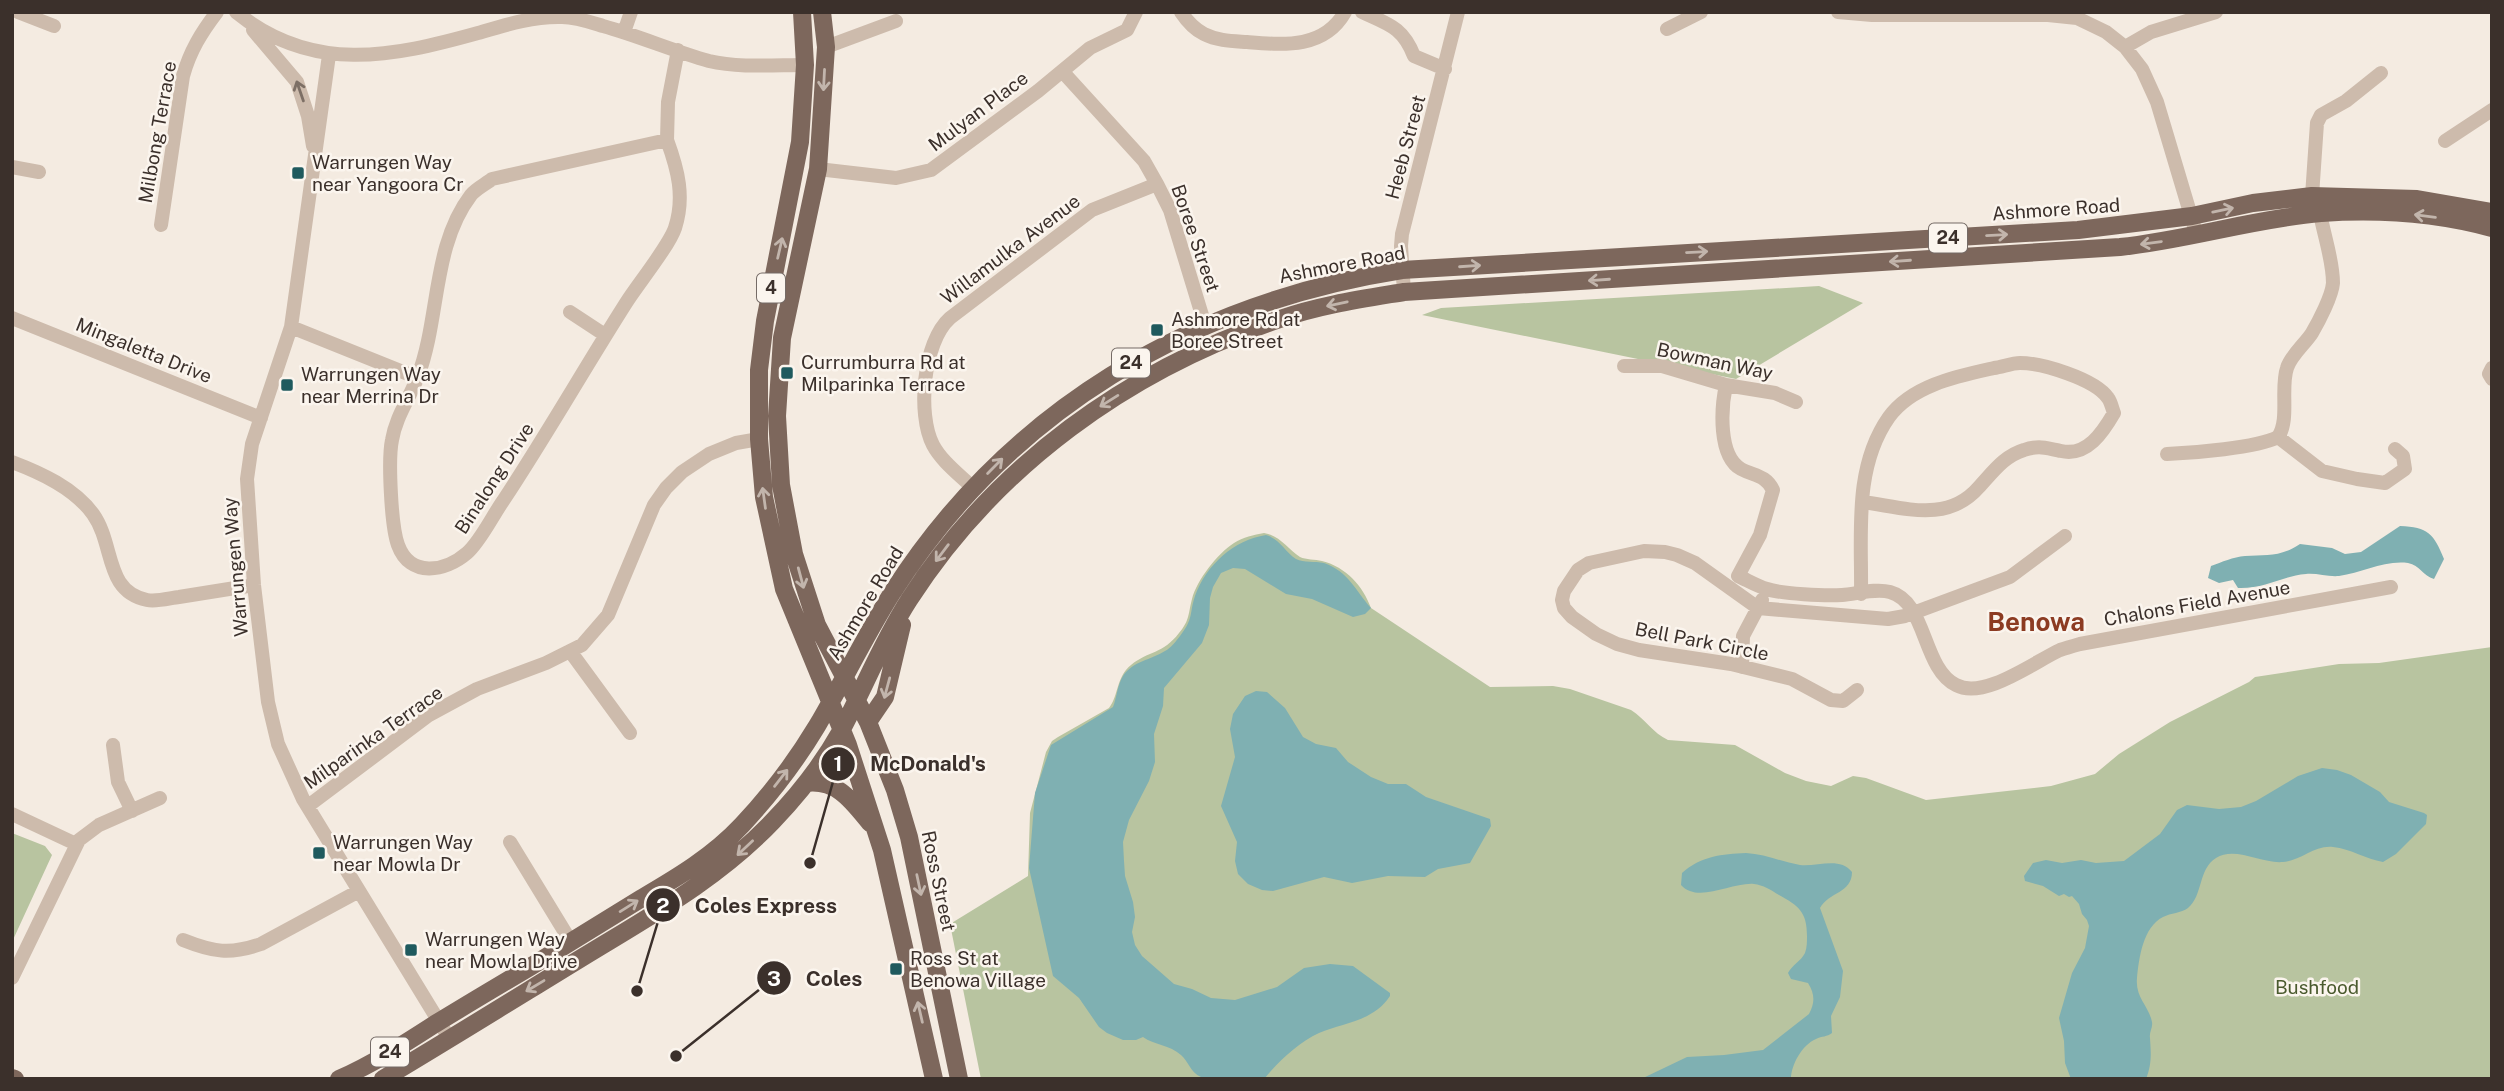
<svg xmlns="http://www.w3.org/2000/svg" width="2504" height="1091" font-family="'Public Sans',sans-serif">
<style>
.green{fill:#b8c4a0}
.water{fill:#7fb0b2}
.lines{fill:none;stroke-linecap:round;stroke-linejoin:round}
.minor{stroke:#cdbbac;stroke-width:14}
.major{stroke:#7d675c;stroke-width:18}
.oneway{stroke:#c2b5ac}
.oneway2{stroke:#7d6f65}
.poi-dot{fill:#1f5a5e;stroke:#fbf5ee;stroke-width:2.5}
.labels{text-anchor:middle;stroke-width:5;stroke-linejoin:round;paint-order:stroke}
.shield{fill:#fbf5ee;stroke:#756b66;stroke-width:2}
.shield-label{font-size:18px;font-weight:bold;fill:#3b302b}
.street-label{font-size:19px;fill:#3b302b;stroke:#fbf5ee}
.poi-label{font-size:19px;fill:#3b302b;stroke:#fbf5ee;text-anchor:start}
.park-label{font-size:19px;fill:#4a5a2e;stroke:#fbf5ee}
.district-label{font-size:26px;font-weight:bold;fill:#8c3b22;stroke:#fbf5ee}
.leader{fill:none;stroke:#3b302b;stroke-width:2.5}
.callout-dot{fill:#3b302b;stroke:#fbf5ee;stroke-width:2.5}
.mark-label{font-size:21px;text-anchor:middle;font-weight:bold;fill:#fff}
.callout-label{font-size:21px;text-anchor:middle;font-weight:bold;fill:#3b302b;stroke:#fbf5ee;stroke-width:5;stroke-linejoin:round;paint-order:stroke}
</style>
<rect width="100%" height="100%" fill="#f4ebe1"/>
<path class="green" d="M1819 286 1863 303 1736 379 1422 315 1441 308Z
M1264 533C1279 535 1288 549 1300 557 1306 560 1315 559 1322 561 1346 567 1363 586 1371 608L1490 687 1553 686 1570 689 1631 710C1645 719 1653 733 1668 740L1735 745 1785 773 1806 781 1831 786 1853 776 1866 778 1926 800 2051 786 2095 774 2119 754 2170 722 2249 682 2255 677 2339 664 2379 663 2492 647V1079H981L950 924 1028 876 1030 813 1046 752 1052 741 1058 737 1109 708C1119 695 1116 677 1131 665 1148 651 1163 654 1179 633 1190 620 1188 614 1192 599 1197 580 1217 554 1234 543 1243 537 1254 535 1264 533Z
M12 833 45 846 52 855 12 942Z"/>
<path class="water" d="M2400 526C2428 527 2434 534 2444 559L2434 579C2423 576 2420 565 2408 563 2384 560 2362 573 2339 576 2328 577 2317 573 2306 574 2282 576 2264 589 2238 588L2233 580 2219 583 2208 578 2211 566C2222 562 2233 557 2245 556 2266 555 2281 557 2300 544L2332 548 2345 554 2361 552Z
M1266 535C1280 539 1285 552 1296 559 1304 563 1315 561 1324 563 1349 572 1355 590 1371 608L1365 614 1353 617 1312 599 1286 594 1245 569 1233 568 1221 573 1213 587 1210 598 1209 625 1202 643 1164 688 1163 706 1154 734 1155 762 1149 781 1129 820 1123 842 1124 861 1125 876 1133 902 1135 917 1132 932 1135 945 1142 956 1174 984 1192 989 1211 998 1235 1000 1277 987 1304 968 1330 964 1353 966 1390 993V996C1374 1021 1343 1023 1319 1033 1299 1042 1278 1062 1264 1079L1201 1077C1190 1072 1189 1062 1181 1055 1170 1045 1154 1045 1143 1037L1136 1040H1123L1107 1033 1099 1027 1079 998 1053 976 1029 868 1035 793 1051 745 1113 707C1117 697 1117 686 1123 676 1133 661 1151 660 1165 651 1171 648 1176 641 1180 636 1194 618 1189 614 1195 596 1206 565 1234 540 1266 535Z
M1256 691 1267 692 1285 708 1303 737 1316 744 1336 748 1348 762 1371 777 1388 784H1406L1426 797 1490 819 1491 826 1470 863 1438 869 1425 877 1388 876 1352 883 1324 877 1273 891 1262 890 1248 884 1238 874 1235 861 1237 842 1221 806 1235 757 1230 729 1233 714 1245 696Z
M2322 768 2337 770 2351 775 2380 792 2389 802 2424 813 2427 815 2426 824 2396 854 2383 862C2366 859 2351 849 2333 847 2314 845 2301 861 2283 862 2262 864 2235 846 2216 858 2198 869 2203 896 2188 908 2181 913 2171 913 2163 917 2143 927 2139 958 2137 978 2135 998 2149 1006 2152 1022 2153 1028 2149 1032 2150 1038 2151 1053 2152 1064 2146 1079H2071L2065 1063 2064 1041 2059 1018 2072 973 2085 948 2089 926 2087 920 2082 914 2079 904 2072 896 2069 897 2064 894 2059 896 2043 886 2025 881 2024 876 2033 863 2046 860 2062 863 2081 860 2096 863 2124 861 2160 834 2177 810 2187 805 2219 809 2241 807 2256 801 2298 776Z
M1746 853C1765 854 1782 862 1800 865 1817 867 1840 856 1852 872 1852 893 1829 892 1820 908L1843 971 1840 997 1831 1016 1832 1033C1827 1037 1822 1036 1816 1039 1802 1045 1791 1065 1791 1079H1641L1687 1057 1724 1055 1763 1050 1809 1014C1815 1003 1815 994 1808 983L1791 979 1788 973C1792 965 1801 961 1805 953 1807 947 1807 942 1807 936 1807 912 1799 906 1779 895 1771 890 1763 885 1754 884 1732 882 1698 904 1681 885L1682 873C1701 856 1722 854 1746 853Z"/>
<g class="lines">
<path class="minor" d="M18 12 54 26
M236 12C312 74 392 57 478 33 505 25 533 16 562 17 576 17 590 22 603 26 639 36 673 51 709 61 739 68 774 65 805 65
M1181 12C1187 21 1194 29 1204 34 1218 41 1233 41 1247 42 1284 45 1324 49 1345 12
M1362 12C1388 24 1403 27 1414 56L1445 69
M1838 12 1872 15H2048L2077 18 2106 32 2125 47 2142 69 2157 102 2197 236
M1667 29 1701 12
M253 30 297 82 308 116 313 146
M624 32 631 12
M826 47 896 21
M2125 47 2151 32 2216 12
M329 55 291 327 252 444 247 479 254 585 268 702 278 744 303 799 449 1038
M1062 71 1144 161 1157 184 1170 210 1205 325
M667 140C678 170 685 197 675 228 669 246 638 284 626 303 584 369 546 436 503 501 493 515 480 542 467 553 445 572 410 578 398 545 391 526 388 459 392 440 396 416 410 398 418 376 440 318 432 246 471 195 477 188 486 184 492 179L667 140 668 102 678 50
M2445 141 2492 110
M12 167 39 172
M818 169 896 178 931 170 1038 91 1090 48 1127 30 1136 12
M2312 196 2317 123 2321 115 2346 101 2381 73
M161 225 183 76C190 51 201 33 217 12
M1404 292 1401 246 1402 234 1458 12
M570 312 605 335
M12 318 261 418
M291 327 418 378
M1624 366H1662L1726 385 1775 393 1796 402
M2492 368 2489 374 2492 379
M1726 385C1721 408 1718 456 1741 469 1754 476 1766 475 1773 490L1760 535 1738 576C1747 580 1757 586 1767 589 1782 594 1825 596 1842 595 1856 594 1876 588 1890 592 1927 602 1922 668 1956 685 1984 700 2034 662 2060 650 2066 648 2073 646 2080 644L2391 587
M2278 437C2290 420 2280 388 2287 368 2291 355 2305 344 2312 333 2319 321 2332 296 2333 283 2333 260 2324 236 2320 213
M2278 437 2322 471 2357 479 2385 483 2405 469 2403 456 2395 449
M2167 454C2193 453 2256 448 2278 437
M12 462C41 473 74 488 93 514 115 545 104 591 147 600 157 602 170 598 179 597 204 593 229 589 254 585
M974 489C960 475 942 462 933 445 917 414 923 342 950 318L1092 210 1157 184
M1861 594C1862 534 1853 468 1889 417 1912 385 1958 376 1994 368 2002 367 2012 363 2020 363 2042 363 2095 379 2108 398 2111 402 2112 408 2114 413 2103 432 2087 457 2061 451 2048 448 2038 445 2024 450 2004 456 1993 472 1979 487 1947 524 1903 507 1862 502
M570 651 630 733
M1742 667 1743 636 1762 600
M1857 690 1843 701 1831 700 1792 679 1731 664 1639 650 1617 644 1596 634 1572 617 1564 608 1562 600 1564 591 1578 570 1589 563 1644 551 1665 552 1677 555 1695 563 1758 608 1888 619 1905 616 2010 577 2065 536
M113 745 118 782 132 811
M308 806 429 715 477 689 546 663 582 645 608 615 654 505 666 488 682 472 709 454 736 443 759 439
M12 814 76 844
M510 842 571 942
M183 940C213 952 230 955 261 944L359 891
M12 978 79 840 99 825 160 798"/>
<path class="major" d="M802 12 805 65 800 142 765 321 759 370V439L764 497 784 589 848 745 882 850 934 1079
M822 12 826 47 818 169 782 338 777 416 781 485 794 554 817 625 868 722 895 790 909 837 959 1079
M868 722 885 697 902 625
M806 783C837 779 852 801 870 823
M12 1078 15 1079
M339 1079C373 1064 404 1044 435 1024 466 1005 498 986 530 967 567 944 605 921 642 898 678 877 713 856 742 825 770 795 796 761 817 726 843 682 865 636 892 593 1008 411 1190 303 1402 270L2078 230 2192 216 2253 203 2312 196 2417 199 2492 212
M383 1079C450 1039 516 998 583 957 650 916 718 879 773 821 799 794 823 763 841 731 864 688 882 642 909 600 995 466 1129 369 1280 319 1320 305 1362 299 1404 292L2120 247C2187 240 2253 219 2321 213 2378 209 2437 213 2492 228"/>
</g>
<defs><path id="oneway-shaft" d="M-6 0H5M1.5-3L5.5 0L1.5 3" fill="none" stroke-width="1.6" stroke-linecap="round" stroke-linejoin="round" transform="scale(1.75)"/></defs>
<g class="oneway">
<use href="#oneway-shaft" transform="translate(824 80) rotate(93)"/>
<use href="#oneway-shaft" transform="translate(2223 210) rotate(-12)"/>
<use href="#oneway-shaft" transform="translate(2425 216) rotate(-173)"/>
<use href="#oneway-shaft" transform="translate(1997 235) rotate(-3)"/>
<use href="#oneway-shaft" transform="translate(2151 243) rotate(172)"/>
<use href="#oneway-shaft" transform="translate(780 248) rotate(-77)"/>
<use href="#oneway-shaft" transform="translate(1697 252) rotate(-3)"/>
<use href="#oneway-shaft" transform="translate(1900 261) rotate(176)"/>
<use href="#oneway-shaft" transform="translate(1470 266) rotate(-4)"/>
<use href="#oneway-shaft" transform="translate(1599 280) rotate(176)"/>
<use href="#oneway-shaft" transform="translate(1337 304) rotate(168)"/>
<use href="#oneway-shaft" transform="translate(1109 401) rotate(148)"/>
<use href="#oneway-shaft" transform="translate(995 466) rotate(-45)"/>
<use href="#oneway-shaft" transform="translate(764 498) rotate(-98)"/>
<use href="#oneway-shaft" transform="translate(942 553) rotate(127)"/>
<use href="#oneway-shaft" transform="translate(801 578) rotate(75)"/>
<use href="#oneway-shaft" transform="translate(887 688) rotate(105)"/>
<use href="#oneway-shaft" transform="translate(781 778) rotate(-52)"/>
<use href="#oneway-shaft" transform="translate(745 848) rotate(137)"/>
<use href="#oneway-shaft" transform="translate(919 885) rotate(78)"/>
<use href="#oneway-shaft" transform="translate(629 906) rotate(-32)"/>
<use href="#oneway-shaft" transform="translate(535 986) rotate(149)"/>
<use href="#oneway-shaft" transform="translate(920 1012) rotate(-103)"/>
</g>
<use class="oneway2" href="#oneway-shaft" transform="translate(300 91) rotate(-109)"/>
<g class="poi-dot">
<rect x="291" y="166" width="14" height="14" rx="3.5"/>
<rect x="1150" y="323" width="14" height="14" rx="3.5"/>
<rect x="780" y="366" width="14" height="14" rx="3.5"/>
<rect x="280" y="378" width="14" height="14" rx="3.5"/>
<rect x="312" y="846" width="14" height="14" rx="3.5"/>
<rect x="404" y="943" width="14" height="14" rx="3.5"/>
<rect x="889" y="962" width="14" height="14" rx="3.5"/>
</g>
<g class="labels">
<g class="shield">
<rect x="1929" y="223.5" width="38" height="29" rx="5"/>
<rect x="757" y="273.5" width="28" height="29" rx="5"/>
<rect x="1112" y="348.5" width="38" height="29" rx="5"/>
<rect x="371" y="1037.5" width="38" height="29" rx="5"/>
</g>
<g class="shield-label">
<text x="1948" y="244">24</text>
<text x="771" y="294">4</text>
<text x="1131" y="369">24</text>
<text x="390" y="1058">24</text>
</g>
<g class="street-label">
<text transform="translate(978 111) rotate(-37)" y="7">Mulyan Place</text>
<text transform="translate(157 132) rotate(-80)" y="7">Milbong Terrace</text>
<text transform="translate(1405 147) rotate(-75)" y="7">Heeb Street</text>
<text transform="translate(2056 209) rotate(-4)" y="7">Ashmore Road</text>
<text transform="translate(1196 238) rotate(71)" y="7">Boree Street</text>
<text transform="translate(1010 249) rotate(-37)" y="7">Willamulka Avenue</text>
<text transform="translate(1342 264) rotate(-11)" y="7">Ashmore Road</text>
<text transform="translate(144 350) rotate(22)" y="7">Mingaletta Drive</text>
<text transform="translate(1715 361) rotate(12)" y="7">Bowman Way</text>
<text transform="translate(494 478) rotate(-57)" y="7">Binalong Drive</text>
<text transform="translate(235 567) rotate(-95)" y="7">Warrungen Way</text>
<text transform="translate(865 603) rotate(-59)" y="7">Ashmore Road</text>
<text transform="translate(2197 603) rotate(-10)" y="7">Chalons Field Avenue</text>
<text transform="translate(1702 641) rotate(11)" y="7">Bell Park Circle</text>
<text transform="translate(373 737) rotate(-35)" y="7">Milparinka Terrace</text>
<text transform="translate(939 881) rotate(78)" y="7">Ross Street</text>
</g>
<g class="poi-label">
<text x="312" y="169">Warrungen Way<tspan x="312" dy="22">near Yangoora Cr</tspan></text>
<text x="1171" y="326">Ashmore Rd at<tspan x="1171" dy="22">Boree Street</tspan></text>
<text x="801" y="369">Currumburra Rd at<tspan x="801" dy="22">Milparinka Terrace</tspan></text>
<text x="301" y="381">Warrungen Way<tspan x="301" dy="22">near Merrina Dr</tspan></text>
<text x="333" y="849">Warrungen Way<tspan x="333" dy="22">near Mowla Dr</tspan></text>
<text x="425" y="946">Warrungen Way<tspan x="425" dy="22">near Mowla Drive</tspan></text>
<text x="910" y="965">Ross St at<tspan x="910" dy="22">Benowa Village</tspan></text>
</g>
<g class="park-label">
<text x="2317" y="994">Bushfood</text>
</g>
<g class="district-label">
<text x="2036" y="631">Benowa</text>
</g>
</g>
<path class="leader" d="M810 863L838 764M637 991L663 905M676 1056L774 978"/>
<g class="callout-dot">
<circle cx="810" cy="863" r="7"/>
<circle cx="637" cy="991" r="7"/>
<circle cx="676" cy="1056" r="7"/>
<circle cx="838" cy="764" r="18"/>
<circle cx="663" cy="905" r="18"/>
<circle cx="774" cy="978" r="18"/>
</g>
<g class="mark-label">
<text x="838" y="771">1</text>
<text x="663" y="913">2</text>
<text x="774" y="986">3</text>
</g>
<g class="callout-label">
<text x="928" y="771">McDonald's</text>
<text x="766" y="913">Coles Express</text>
<text x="834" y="986">Coles</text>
</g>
<rect width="2504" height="1091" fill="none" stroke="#3b302b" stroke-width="28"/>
</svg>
